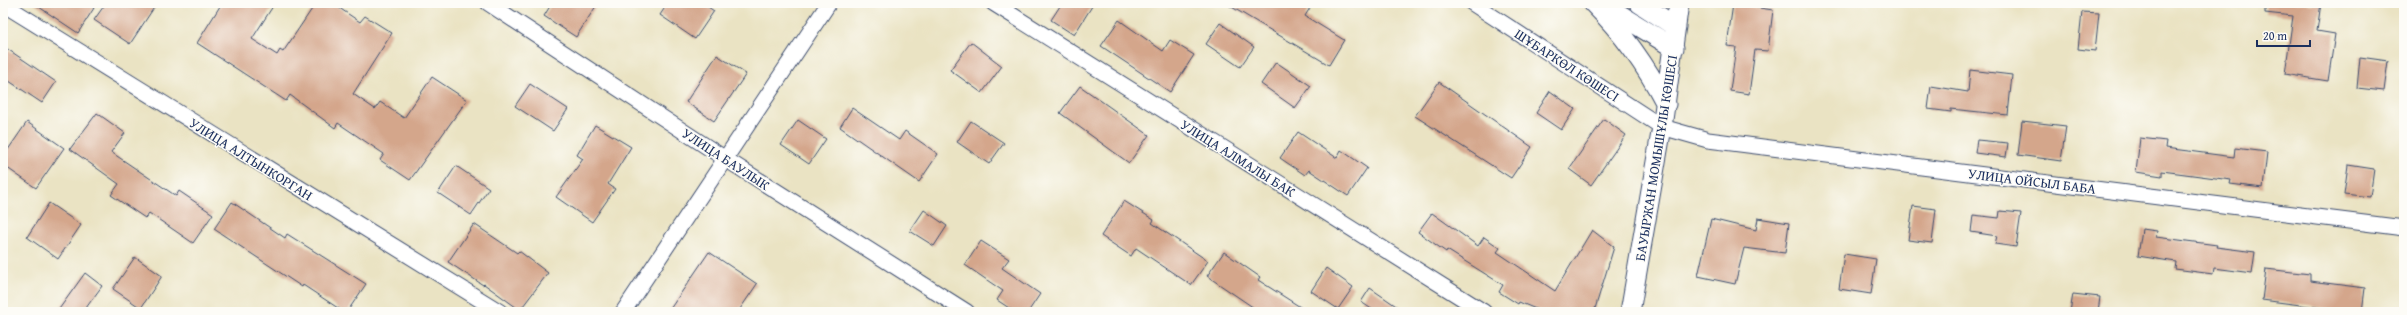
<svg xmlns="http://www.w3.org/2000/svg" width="2407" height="315" font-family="'Gentium Book Plus',serif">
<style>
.building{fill:#d4a68b}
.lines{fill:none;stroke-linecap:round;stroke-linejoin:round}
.minor-casing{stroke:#3a4a6d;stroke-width:17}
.tertiary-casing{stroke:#3a4a6d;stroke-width:21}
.minor{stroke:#fff;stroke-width:15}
.tertiary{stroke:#fff;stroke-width:19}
.labels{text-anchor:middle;stroke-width:3;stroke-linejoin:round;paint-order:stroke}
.street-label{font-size:14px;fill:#1b2f5e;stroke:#fdfcf7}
</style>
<rect width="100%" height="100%" fill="#fdfcf7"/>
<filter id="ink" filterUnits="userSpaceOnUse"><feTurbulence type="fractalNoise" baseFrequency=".025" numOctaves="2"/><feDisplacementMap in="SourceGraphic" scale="8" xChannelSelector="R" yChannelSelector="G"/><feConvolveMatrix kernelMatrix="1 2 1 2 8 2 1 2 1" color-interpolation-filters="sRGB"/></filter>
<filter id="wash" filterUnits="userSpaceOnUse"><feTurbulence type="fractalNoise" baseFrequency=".012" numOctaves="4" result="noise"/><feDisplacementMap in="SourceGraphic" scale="16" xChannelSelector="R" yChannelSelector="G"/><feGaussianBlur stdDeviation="0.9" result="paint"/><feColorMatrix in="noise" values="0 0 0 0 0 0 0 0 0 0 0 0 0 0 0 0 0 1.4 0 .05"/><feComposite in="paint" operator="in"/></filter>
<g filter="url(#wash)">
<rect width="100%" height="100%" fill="#eae3c3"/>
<g id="blocks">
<path class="building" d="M33 3H86L94 8 78 33Z
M106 3H157L130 44 94 20Z
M222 3H275L252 39 277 55 280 50 283 52 316 3H332L360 22 365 16 392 33 353 94 375 109 380 102 404 118 432 77 467 100 410 180 380 160 384 154 338 123 335 128 290 95 286 101 197 43Z
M552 3H598L576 37 544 16Z
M668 3H702L714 11 695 39 660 15Z
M1062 3H1094L1074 35 1051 20Z
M1225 3H1313L1305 16 1344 40 1329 65Z
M2265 3H2321L2317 31 2335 34 2328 81 2285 74 2293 16 2265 13Z
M1733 4 1773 10 1768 51 1755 50 1749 94 1730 91 1736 47 1727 46Z
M2082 12 2099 13 2095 51 2078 49Z
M1119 20 1163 51 1170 40 1194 55 1170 92 1101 46Z
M1220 23 1254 47 1240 67 1206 44Z
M971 42 1002 66 982 93 950 70Z
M3 46 56 82 42 103 3 77Z
M717 55 746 74 714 121 686 102Z
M2360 57 2388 61 2384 91 2357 88Z
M1276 62 1311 86 1295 108 1261 84Z
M1970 70 2012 75 2008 115 1951 109V112L1928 109 1931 86 1968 92Z
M1439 82 1532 147 1511 178 1415 116Z
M530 84 568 109 553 131 515 106Z
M1080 86 1149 135 1129 163 1060 113Z
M1550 91 1575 109 1561 130 1536 113Z
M852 108 899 140 905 131 938 154 919 182 840 127Z
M97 113 125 133 111 152 176 196 179 191 213 214 193 243 149 213 145 218 111 195 119 184 70 149Z
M1604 119 1626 135 1591 185 1569 169Z
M798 120 826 139 809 164 781 145Z
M971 121 1004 143 989 164 957 142Z
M2022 121 2066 126 2061 161 2018 155Z
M27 122 64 148 36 188 3 165V157Z
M595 125 631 147 608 184 615 189 592 222 556 197 583 159 577 155Z
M1298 132 1337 158 1341 150 1367 168 1348 196 1309 170 1305 175 1280 158Z
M2140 138 2166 141 2165 148 2234 157 2235 148 2267 152 2263 188 2230 184 2231 180 2162 171V176L2136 172Z
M1977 140 2008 143 2006 157 1975 153Z
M2348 165 2374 169 2370 197 2344 194Z
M456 166 489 188 471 215 438 193Z
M1124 201 1154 220 1152 223 1208 261 1191 285 1136 248 1131 256 1101 236Z
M232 202 285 238 287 234 366 284 347 312H344L303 285 302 287 214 229Z
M49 203 81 225 58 259 27 237Z
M1913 206 1936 209 1932 243 1908 240Z
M924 210 947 226 934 246 910 231Z
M2000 211 2021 213 2016 247 1995 244 1997 236 1971 232 1973 215 1999 218Z
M1432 213 1478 246 1484 237 1500 248 1497 252 1555 291 1592 230 1614 247 1594 312H1543L1519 302 1518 304 1499 292 1503 285 1447 250 1446 252 1418 232Z
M1758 218 1789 223 1785 253 1744 248 1735 284 1698 276 1711 219 1756 230Z
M474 224 517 253 519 251 548 273 520 310 484 284 483 285 448 262Z
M2142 229 2157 231 2156 237 2217 245 2216 247 2255 252 2252 273 2214 268 2213 274 2175 269 2176 262 2138 256Z
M981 241 1009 259 1002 268 1040 294 1028 312H1015L997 300 1003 291 965 265Z
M709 252 757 284 738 312H668Z
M1224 252 1260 277 1258 280 1308 312H1260L1207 276Z
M1844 254 1876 259 1871 294 1839 289Z
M135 257 162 276 141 308 113 289Z
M1326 268 1353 287 1338 309 1311 291Z
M2266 269 2310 274V281L2365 288 2362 312H2331V309L2262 300Z
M85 273 102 286 83 312H57Z
M1370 288 1405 312H1376L1361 302Z
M2073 294 2100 297 2098 312H2070Z"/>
</g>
</g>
<g filter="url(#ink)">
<use href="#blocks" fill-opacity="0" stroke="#3a4a6d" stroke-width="1"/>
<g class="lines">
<g class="minor-casing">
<path id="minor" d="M488 3 724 158 967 312
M993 3 1484 312
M1472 3 1662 127 1708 140 2404 228
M3 4 500 312
M623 312 829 3"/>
</g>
<g class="tertiary-casing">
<path id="tertiary" d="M1593 3C1624 34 1646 65 1666 104
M1639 3 1676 27
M1603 4 1674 48
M1630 312 1662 127 1679 3"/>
</g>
<use href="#minor" class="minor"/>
<use href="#tertiary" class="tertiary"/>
</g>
</g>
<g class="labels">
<g class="street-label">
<text transform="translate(1567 65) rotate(33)" y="5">ШҰБАРКӨЛ КӨШЕСІ</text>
<text transform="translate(1238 158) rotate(32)" y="5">УЛИЦА АЛМАЛЫ БАК</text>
<text transform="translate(1656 158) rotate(-81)" y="5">БАУЫРЖАН МОМЫШҰЛЫ КӨШЕСІ</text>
<text transform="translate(251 159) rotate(32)" y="5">УЛИЦА АЛТЫНКОРГАН</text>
<text transform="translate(726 159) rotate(33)" y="5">УЛИЦА БАУЛЫК</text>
<text transform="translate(2032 181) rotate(7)" y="5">УЛИЦА ОЙСЫЛ БАБА</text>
</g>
</g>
<rect width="2407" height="315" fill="none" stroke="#fdfcf7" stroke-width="16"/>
<path d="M2257 40v6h53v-6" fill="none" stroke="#1b2f5e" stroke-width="2"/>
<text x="2263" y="40" font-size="12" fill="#1b2f5e" stroke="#fdfcf7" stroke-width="3" paint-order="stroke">20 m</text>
</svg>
